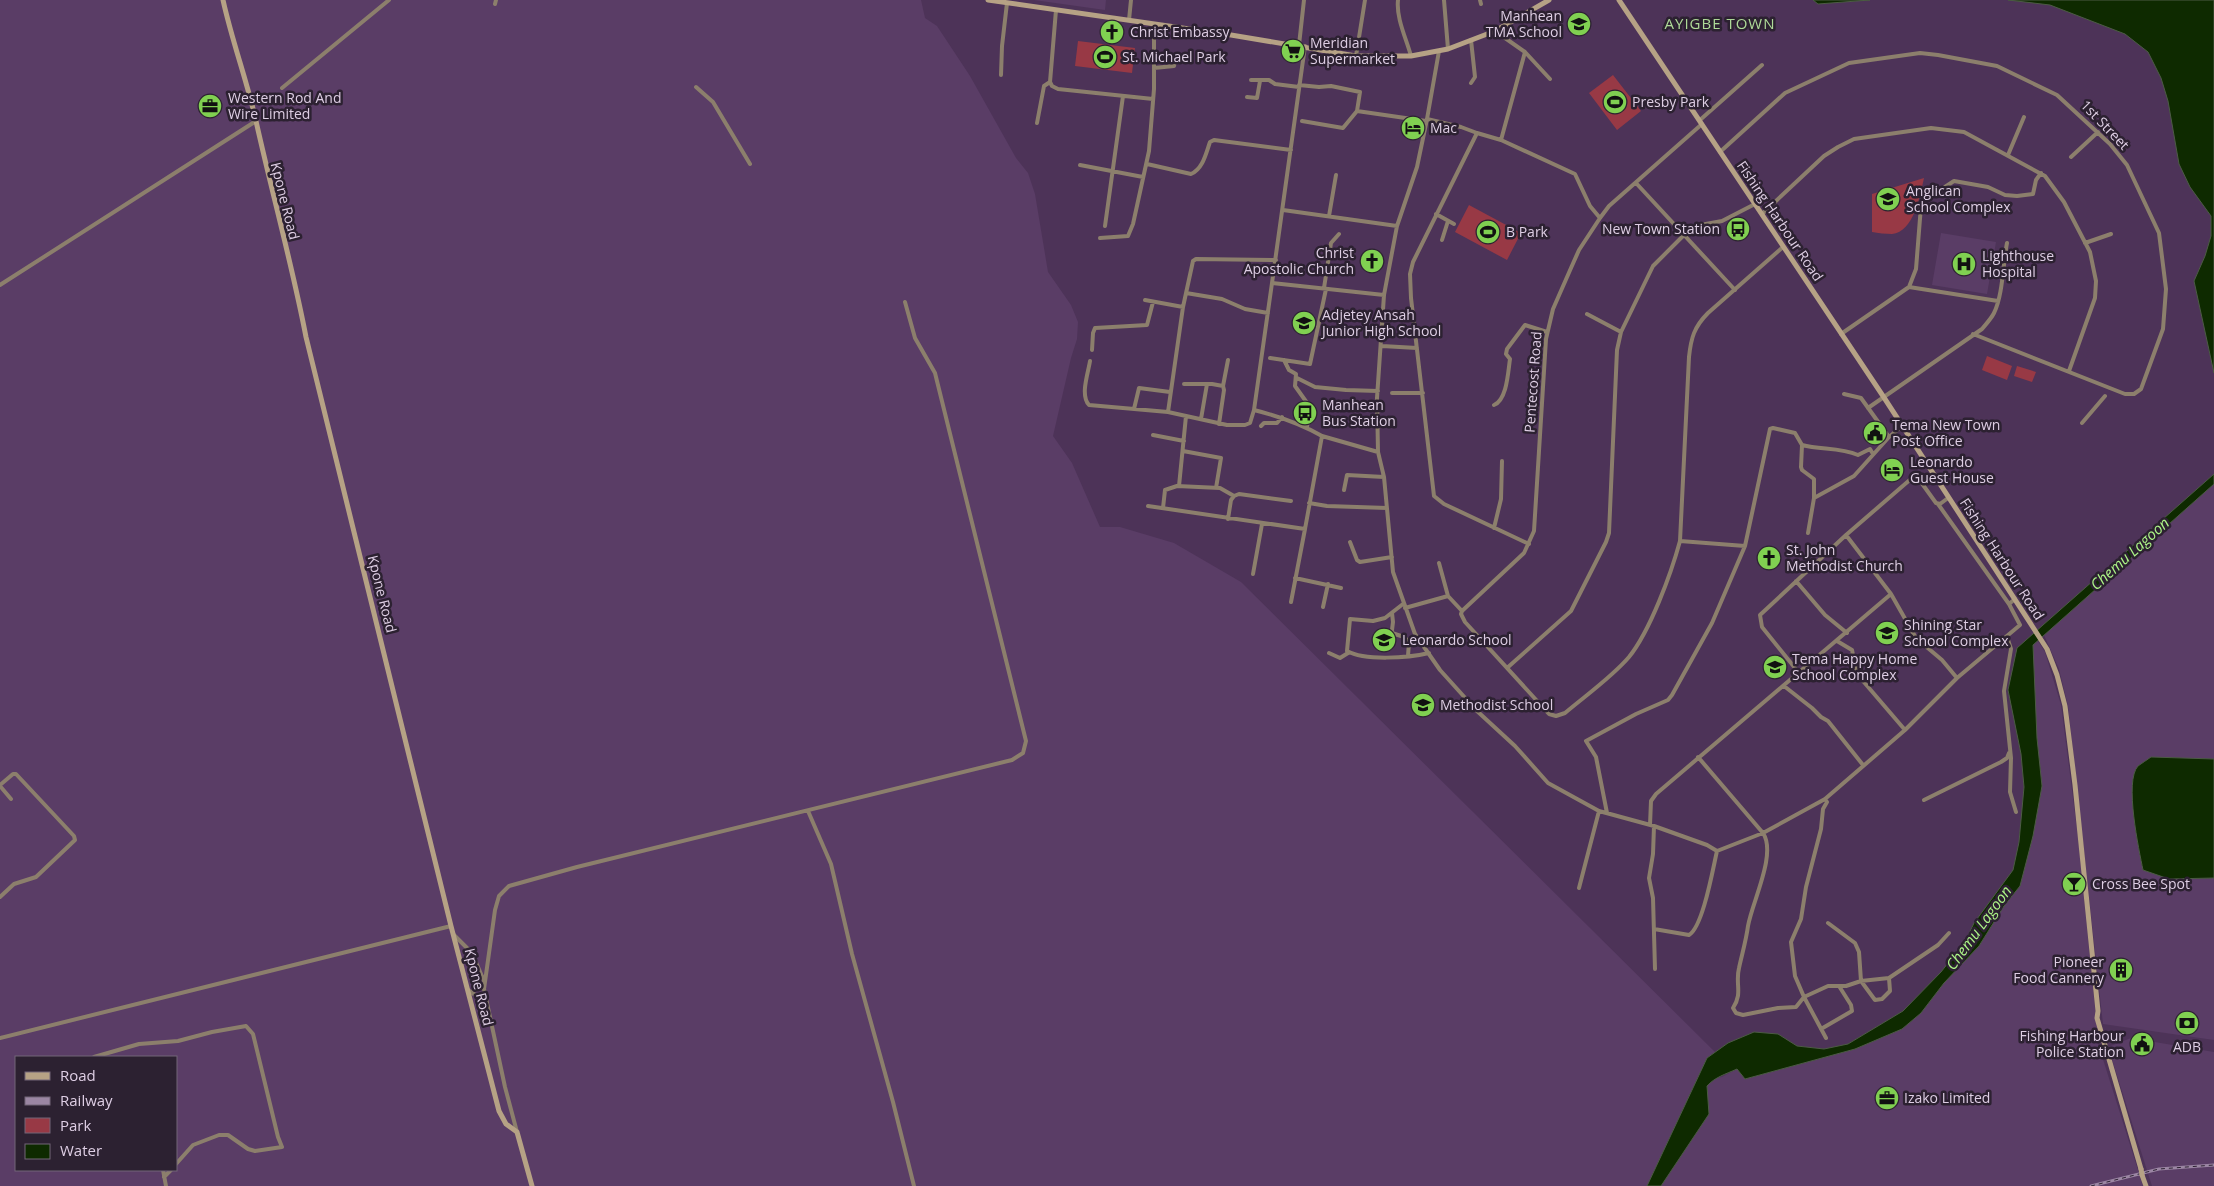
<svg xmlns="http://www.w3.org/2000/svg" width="2214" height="1186" font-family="'Open Sans',sans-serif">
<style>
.built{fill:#5a3d66;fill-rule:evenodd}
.green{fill:#983945}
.water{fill:#0e2a00;stroke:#4c5b44}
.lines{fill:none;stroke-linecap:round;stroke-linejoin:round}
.street{stroke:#8c7f6c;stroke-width:4}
.secondary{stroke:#b6a285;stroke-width:5}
.rail-casing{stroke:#9b86a3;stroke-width:3}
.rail{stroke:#2c2131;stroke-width:1;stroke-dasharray:4;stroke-linecap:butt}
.secondary-bridge{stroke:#b6a285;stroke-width:5}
.labels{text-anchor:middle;stroke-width:5;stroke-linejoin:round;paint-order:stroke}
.poi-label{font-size:14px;fill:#decee4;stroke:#2c2131;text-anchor:start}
.street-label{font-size:14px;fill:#decee4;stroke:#2c2131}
.neighbourhood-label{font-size:15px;letter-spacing:1px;fill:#aeda98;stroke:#2c2131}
.water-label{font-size:15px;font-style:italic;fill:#aef788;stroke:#2c2131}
</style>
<rect width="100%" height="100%" fill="#4d3358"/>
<path class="built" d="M0 0H921L925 18 937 26 970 76 1016 158 1028 173 1035 194 1048 272 1071 305 1078 322 1077 339 1071 358 1053 436 1072 463 1100 527H1120L1174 543 1241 582 1715 1052 1707 1058 1647 1186H0ZM16 1057H176V1170H16Z
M1034 0H1106L1105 10Z
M1941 233 1996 242 1987 294 1932 285Z
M2214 484V759L2151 757 2169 879 2214 878V1040L2103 1024 2068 706 2059 669 2044 635Z
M2038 641 2045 652 2061 705 2078 837 2097 1028 2095 1034 2143 1186H1661L1709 1114 1707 1086 1714 1078 1722 1077 1737 1069 1745 1079 1855 1049 1902 1029 1921 1013 1944 983 1979 946 2004 906 2020 886 2042 786 2037 738 2032 654 2033 645Z
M2131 1038 2214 1052V1186H2152L2108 1047Z"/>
<path class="green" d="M1078 41 1135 48 1132 73 1075 66Z
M1613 75 1641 111 1617 130 1589 93Z
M1924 178C1920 195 1914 232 1892 234 1886 234 1878 233 1872 232V194Z
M1469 205 1521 233 1507 260 1455 232Z
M1987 356 2012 366 2007 380 1982 370Z
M2017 366 2036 372 2032 382 2014 376Z"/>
<path class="water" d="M1813 0H1870L1818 4Z
M2008 0H2214V373L2194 281 2205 256 2211 236V216L2190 187 2179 164 2168 101 2161 78 2148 52 2125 34 2050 5Z
M2214 474V484L2033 645 2037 738 2042 786 2033 836 2020 886 2004 906 1979 946 1944 983 1921 1013 1902 1029 1855 1049 1745 1079 1737 1069C1726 1074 1715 1077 1707 1086L1709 1114 1661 1186H1647L1707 1058 1728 1043 1754 1032 1778 1034 1797 1046 1824 1049 1848 1044 1903 1011 1941 972 1966 940 1974 923 2013 870 2019 842 2024 787 2021 754 2008 690 2017 648Z
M2151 757 2214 759V878L2169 879 2143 870C2139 850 2124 781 2138 766 2142 763 2147 760 2151 757Z"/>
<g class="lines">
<path class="street" d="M1398 0C1396 18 1406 38 1411 56
M1444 0 1448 49
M1480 0 1481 4
M495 4 496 0
M1056 10 1050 82 1052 86 1058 89 1153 99
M1129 20 1131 0
M1495 31 1525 52 1550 79
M1299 45 1304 0
M1305 46 1272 283 1384 295
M1356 56 1365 0
M1154 68 1174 66 1176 56
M1001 75 1002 46 1007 3
M1251 80H1269L1275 84 1299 87
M1471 83 1475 77 1471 40
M1299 85 1319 87 1331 86 1360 92 1357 111 1426 121
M696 87 713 102 750 164
M282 88 389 0
M1247 97 1257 98 1260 81
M1427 119 1439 51
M1700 120 1762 65
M1302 121 1343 128 1357 111
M1037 123 1044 86 1050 82
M1477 133 1461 127 1427 119 1417 167 1397 226 1384 295 1377 398 1378 452 1384 477 1393 572 1415 634 1440 670 1477 711 1515 746 1548 783 1599 811 1654 826 1707 845 1717 851 1763 833 1825 799 1905 730 1957 678 2020 625 2009 604 2015 599
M1501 140 1525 52
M1720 152 1785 93 1849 63 1920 53 1938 55 1997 66 2057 95 2110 144 2127 165 2159 233 2166 289 2163 329 2141 389 2134 394H2125L1973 334
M2008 155 2024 117
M2071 157 2098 132
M1147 164 1191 174C1203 169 1206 153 1210 142L1214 140 1291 150
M1080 165 1143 177
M1636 183 1735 290
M1283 210 1397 226
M1436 214 1454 224
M1762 214 1824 156 1838 147 1854 139 1931 128 1964 132 2045 176 2064 202 2090 252 2096 281 2095 298 2069 371
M1329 216 1336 175
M1105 226 1123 96
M1100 238 1128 236 1133 224 1149 151 1154 89V24
M1442 240 1448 221
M2085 243 2111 234
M0 285 256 121
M1909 287 1916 269 1921 206 1925 200 1954 181 1988 187 2005 195 2017 196 2033 194 2036 180 2041 173
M1324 288 1331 243 1339 234
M1186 293 1222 299 1245 309 1268 313
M1145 300 1183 307
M1587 314 1621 332
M1841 334 1909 287 1998 301
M1382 346 1417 348
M1092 350 1093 333 1095 328 1147 325 1153 302
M1270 358 1310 364 1326 289
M1284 360 1289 370 1296 374 1295 386 1310 407 1307 427
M1090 361C1088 374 1080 395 1089 405L1168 412 1227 425H1245L1250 423 1254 410 1272 283
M1297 378 1315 387 1346 390 1378 391
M1184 384H1212L1223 386 1224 390 1219 424
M1223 386 1228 360
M1392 393H1423
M1844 394 1861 398 1889 437
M1494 405C1507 400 1508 372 1510 359L1506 354 1507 349 1525 325 1547 332
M1868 408 1982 329C1986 324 1991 319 1994 313 2003 295 2003 263 2007 243
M1134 409 1139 388 1170 392
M1254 410C1278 416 1301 424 1322 436
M1168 412 1183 307 1193 261 1196 259 1276 260
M1201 419 1207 384
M2082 423 2105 396
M1261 426 1264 423H1277L1282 417
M1153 435 1184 441
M1802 445 1801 467 1802 470 1814 479V498
M1183 451 1221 458 1216 488
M1179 486 1186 416
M1344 490 1347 475 1384 477
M1309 503 1327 506 1387 508
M1938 504 2009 604
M1148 506 1305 529 1322 436 1378 452
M1163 508 1165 490 1177 486 1220 488 1234 496
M1228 519 1231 500 1234 496 1239 494 1291 501
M1494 528 1501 499 1502 461
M1808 533 1814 498 1854 476 1889 437 1902 426
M1680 541 1745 546 1770 429 1773 428 1795 433 1802 445C1821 450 1840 447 1858 455L1870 449 1873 454
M1350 542 1357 560 1360 562 1392 557
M1529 544 1444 504 1434 496 1411 298 1410 274 1413 262 1477 133 1501 140 1575 174 1590 206 1600 218
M1439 563 1448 596 1462 611 1461 614 1465 622 1549 714 1556 716 1565 713C1585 696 1612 677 1629 657 1650 631 1671 574 1680 541L1689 357C1691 338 1694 327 1708 313L1783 247
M1253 574 1262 524
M1295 578 1341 588
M1796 581 1825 615 1847 633
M1891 594 1846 535 1912 478H1918L1936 503 1940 504 1948 498
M1291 602 1305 529
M1403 604 1385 618 1373 621 1350 619 1347 651C1365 661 1408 658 1429 653
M1323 607 1328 584
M1405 608 1448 596
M1462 611 1524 553 1534 531 1546 339 1553 309 1571 268 1579 250 1600 218 1609 206 1702 124
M1392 633 1404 637 1409 642 1408 656
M2007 637 2011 649 2004 691 2011 758 2010 792 2016 812
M1837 641 1852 650 1857 674 1905 730
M1390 646 1393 622 1392 613
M1329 653 1340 658 1348 653
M1507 668 1571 611 1606 542 1609 533 1617 350 1621 332 1653 266 1684 235 1695 226 1722 221 1755 204
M1799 673 1762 627 1760 615 1846 535
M1784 686 1812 708 1821 717 1828 721 1863 765
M1698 757 1763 833C1777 854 1752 902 1748 926 1746 941 1742 954 1739 968 1735 984 1743 993 1733 1008L1736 1013 1743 1015 1778 1008 1796 1007 1804 997 1826 1038
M0 785 13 774H16L74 836 75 840 36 877 14 884 0 897
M0 786 11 799
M1825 799 1827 802 1823 809 1821 829 1806 887 1801 919 1791 942 1795 976 1804 997 1828 986H1846L1861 981 1889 978 1938 945 1949 933
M1924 800 2001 762 2007 758 2009 753
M808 811 831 864 852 954 893 1102 914 1186
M1607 813 1596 757 1586 741 1636 714 1668 700 1672 695 1712 623 1745 546
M1650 825 1651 801 1656 794 1891 594 1916 638 1942 660 1957 678
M1654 826 1653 854 1649 878 1653 898 1655 969
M1579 888 1599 811
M1828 923 1855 943 1859 952 1861 981 1875 1000 1882 999 1890 991 1889 978
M1654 929 1689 935C1703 927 1713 868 1717 851
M454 935 472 953 484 981
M468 990 487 1003
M1821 1029 1852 1011 1851 1005 1839 986
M0 1038 451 926
M94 1057 139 1044 178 1041 212 1032 246 1026 253 1034 278 1137 282 1147 255 1151 248 1149 228 1135H219L193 1145 176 1164
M517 1132 505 1087 484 989 495 910 499 896 509 886 577 867 1012 760 1023 753 1026 741 935 373 915 338 905 302
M163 1170 166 1186
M164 1177 171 1170"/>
<path class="secondary" d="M223 0C232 41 247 81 256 121 272 193 292 264 306 337L451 926 499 1111 506 1124 517 1132 532 1186
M988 0 1231 35 1356 56H1411L1448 49 1495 31 1549 0
M1619 0 1883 396 2047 649 2057 675 2065 706 2075 785 2098 1011 2097 1018 2141 1169
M2142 1175 2146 1186"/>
<g class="rail-casing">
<path id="rail" d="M2091 1186 2159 1169 2214 1165"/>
</g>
<use href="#rail" class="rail"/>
<path class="secondary-bridge" d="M2141 1169 2142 1175"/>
</g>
<defs>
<g id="school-disc" transform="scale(1.25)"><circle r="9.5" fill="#80d051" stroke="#2c2131"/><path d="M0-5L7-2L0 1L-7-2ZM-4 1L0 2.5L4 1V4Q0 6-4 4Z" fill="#111"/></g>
<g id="church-disc" transform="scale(1.25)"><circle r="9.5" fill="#80d051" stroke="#2c2131"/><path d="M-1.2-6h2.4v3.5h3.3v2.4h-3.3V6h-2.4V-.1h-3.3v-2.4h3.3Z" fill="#111"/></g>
<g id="supermarket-disc" transform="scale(1.25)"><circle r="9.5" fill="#80d051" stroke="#2c2131"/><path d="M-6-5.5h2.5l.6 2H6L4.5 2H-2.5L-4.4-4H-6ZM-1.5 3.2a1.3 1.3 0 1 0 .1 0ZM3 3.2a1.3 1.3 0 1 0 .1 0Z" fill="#111"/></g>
<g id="stadium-disc" transform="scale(1.25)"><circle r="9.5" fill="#80d051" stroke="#2c2131"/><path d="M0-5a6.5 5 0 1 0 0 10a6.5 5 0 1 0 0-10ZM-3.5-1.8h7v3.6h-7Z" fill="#111"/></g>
<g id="office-disc" transform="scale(1.25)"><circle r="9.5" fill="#80d051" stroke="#2c2131"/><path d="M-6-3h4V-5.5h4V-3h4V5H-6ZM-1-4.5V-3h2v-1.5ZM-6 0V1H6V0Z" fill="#111"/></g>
<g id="hotel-disc" transform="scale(1.25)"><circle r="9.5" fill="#80d051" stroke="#2c2131"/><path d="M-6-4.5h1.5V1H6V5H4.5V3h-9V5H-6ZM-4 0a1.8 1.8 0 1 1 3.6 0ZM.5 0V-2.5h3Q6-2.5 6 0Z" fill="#111"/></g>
<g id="bus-disc" transform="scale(1.25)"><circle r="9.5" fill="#80d051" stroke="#2c2131"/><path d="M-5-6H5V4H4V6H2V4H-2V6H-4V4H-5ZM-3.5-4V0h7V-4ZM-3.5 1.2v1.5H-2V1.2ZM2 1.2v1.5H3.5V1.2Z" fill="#111"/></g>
<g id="hospital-disc" transform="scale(1.25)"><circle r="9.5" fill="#80d051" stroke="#2c2131"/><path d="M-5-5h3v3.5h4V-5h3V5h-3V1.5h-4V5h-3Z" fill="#111"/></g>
<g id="civic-disc" transform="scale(1.25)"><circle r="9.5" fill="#80d051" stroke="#2c2131"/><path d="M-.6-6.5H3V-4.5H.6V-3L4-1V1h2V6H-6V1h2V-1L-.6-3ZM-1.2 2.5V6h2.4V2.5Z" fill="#111"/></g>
<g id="bar-disc" transform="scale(1.25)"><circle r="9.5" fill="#80d051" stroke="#2c2131"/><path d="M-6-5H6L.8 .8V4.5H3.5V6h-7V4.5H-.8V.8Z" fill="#111"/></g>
<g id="building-disc" transform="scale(1.25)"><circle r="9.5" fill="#80d051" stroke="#2c2131"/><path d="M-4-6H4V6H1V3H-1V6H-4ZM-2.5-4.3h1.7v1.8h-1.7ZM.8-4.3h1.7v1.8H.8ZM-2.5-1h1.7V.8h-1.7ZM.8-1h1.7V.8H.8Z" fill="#111"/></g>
<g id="bank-disc" transform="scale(1.25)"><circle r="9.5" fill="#80d051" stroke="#2c2131"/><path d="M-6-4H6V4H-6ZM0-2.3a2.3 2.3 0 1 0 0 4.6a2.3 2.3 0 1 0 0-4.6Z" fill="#111"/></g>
</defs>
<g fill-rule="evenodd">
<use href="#school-disc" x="1579" y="24"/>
<use href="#church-disc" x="1112" y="32"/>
<use href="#supermarket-disc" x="1293" y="51"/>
<use href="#stadium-disc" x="1105" y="57"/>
<use href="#stadium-disc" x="1615" y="102"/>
<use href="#office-disc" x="210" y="106"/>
<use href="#hotel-disc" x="1413" y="128"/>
<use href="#school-disc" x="1888" y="199"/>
<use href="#bus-disc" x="1738" y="229"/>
<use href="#stadium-disc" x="1488" y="232"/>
<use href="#church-disc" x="1372" y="261"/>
<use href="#hospital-disc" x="1964" y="264"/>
<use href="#school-disc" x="1304" y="323"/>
<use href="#bus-disc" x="1305" y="413"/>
<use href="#civic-disc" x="1875" y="433"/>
<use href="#hotel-disc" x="1892" y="470"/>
<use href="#church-disc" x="1769" y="558"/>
<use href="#school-disc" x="1887" y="633"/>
<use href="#school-disc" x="1384" y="640"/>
<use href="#school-disc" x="1775" y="667"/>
<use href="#school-disc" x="1423" y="705"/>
<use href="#bar-disc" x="2074" y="884"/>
<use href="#building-disc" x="2121" y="970"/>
<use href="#bank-disc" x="2187" y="1023"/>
<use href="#civic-disc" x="2142" y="1044"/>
<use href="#office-disc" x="1887" y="1098"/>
</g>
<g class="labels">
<g class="poi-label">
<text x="1562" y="21" text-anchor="end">Manhean<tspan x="1562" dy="16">TMA School</tspan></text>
<text x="1130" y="37">Christ Embassy</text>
<text x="1310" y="48">Meridian<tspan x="1310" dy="16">Supermarket</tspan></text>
<text x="1122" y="62">St. Michael Park</text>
<text x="228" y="103">Western Rod And<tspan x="228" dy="16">Wire Limited</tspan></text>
<text x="1632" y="107">Presby Park</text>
<text x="1430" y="133">Mac</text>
<text x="1906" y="196">Anglican<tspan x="1906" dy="16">School Complex</tspan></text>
<text x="1720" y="234" text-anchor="end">New Town Station</text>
<text x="1506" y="237">B Park</text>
<text x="1354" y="258" text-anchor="end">Christ<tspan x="1354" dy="16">Apostolic Church</tspan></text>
<text x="1982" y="261">Lighthouse<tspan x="1982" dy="16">Hospital</tspan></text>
<text x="1322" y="320">Adjetey Ansah<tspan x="1322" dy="16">Junior High School</tspan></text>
<text x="1322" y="410">Manhean<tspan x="1322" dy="16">Bus Station</tspan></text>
<text x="1892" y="430">Tema New Town<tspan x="1892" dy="16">Post Office</tspan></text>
<text x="1910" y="467">Leonardo<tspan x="1910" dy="16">Guest House</tspan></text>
<text x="1786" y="555">St. John<tspan x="1786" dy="16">Methodist Church</tspan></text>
<text x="1904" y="630">Shining Star<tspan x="1904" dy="16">School Complex</tspan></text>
<text x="1402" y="645">Leonardo School</text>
<text x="1792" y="664">Tema Happy Home<tspan x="1792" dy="16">School Complex</tspan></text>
<text x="1440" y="710">Methodist School</text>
<text x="2092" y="889">Cross Bee Spot</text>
<text x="2104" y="967" text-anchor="end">Pioneer<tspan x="2104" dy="16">Food Cannery</tspan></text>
<text x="2124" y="1041" text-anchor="end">Fishing Harbour<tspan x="2124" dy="16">Police Station</tspan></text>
<text x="2187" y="1052" text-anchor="middle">ADB</text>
<text x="1904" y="1103">Izako Limited</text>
</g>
<g class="street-label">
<text transform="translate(2105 125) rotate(46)" y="5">1st Street</text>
<text transform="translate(285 201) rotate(76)" y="5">Kpone Road</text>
<text transform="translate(1780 221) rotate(56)" y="5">Fishing Harbour Road</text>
<text transform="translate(1533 382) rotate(-86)" y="5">Pentecost Road</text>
<text transform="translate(2002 559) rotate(57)" y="5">Fishing Harbour Road</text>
<text transform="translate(382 594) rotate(76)" y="5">Kpone Road</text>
<text transform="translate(479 987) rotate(76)" y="5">Kpone Road</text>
</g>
<g class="neighbourhood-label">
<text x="1720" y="29">AYIGBE TOWN</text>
</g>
<g class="water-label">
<text transform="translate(2130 554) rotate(-42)" y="5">Chemu Lagoon</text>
<text transform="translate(1979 928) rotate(-54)" y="5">Chemu Lagoon</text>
</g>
</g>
<rect x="15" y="1056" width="162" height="115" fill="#2c2131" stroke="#736679"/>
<rect x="25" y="1072" width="25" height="8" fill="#b6a285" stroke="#736679"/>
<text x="60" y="1081" font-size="15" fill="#decee4">Road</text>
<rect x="25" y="1097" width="25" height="8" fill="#9b86a3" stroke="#736679"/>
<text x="60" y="1106" font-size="15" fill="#decee4">Railway</text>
<rect x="25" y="1118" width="25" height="15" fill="#983945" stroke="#736679"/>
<text x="60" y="1131" font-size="15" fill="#decee4">Park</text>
<rect x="25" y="1144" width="25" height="15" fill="#0e2a00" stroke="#736679"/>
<text x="60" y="1156" font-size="15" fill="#decee4">Water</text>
</svg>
